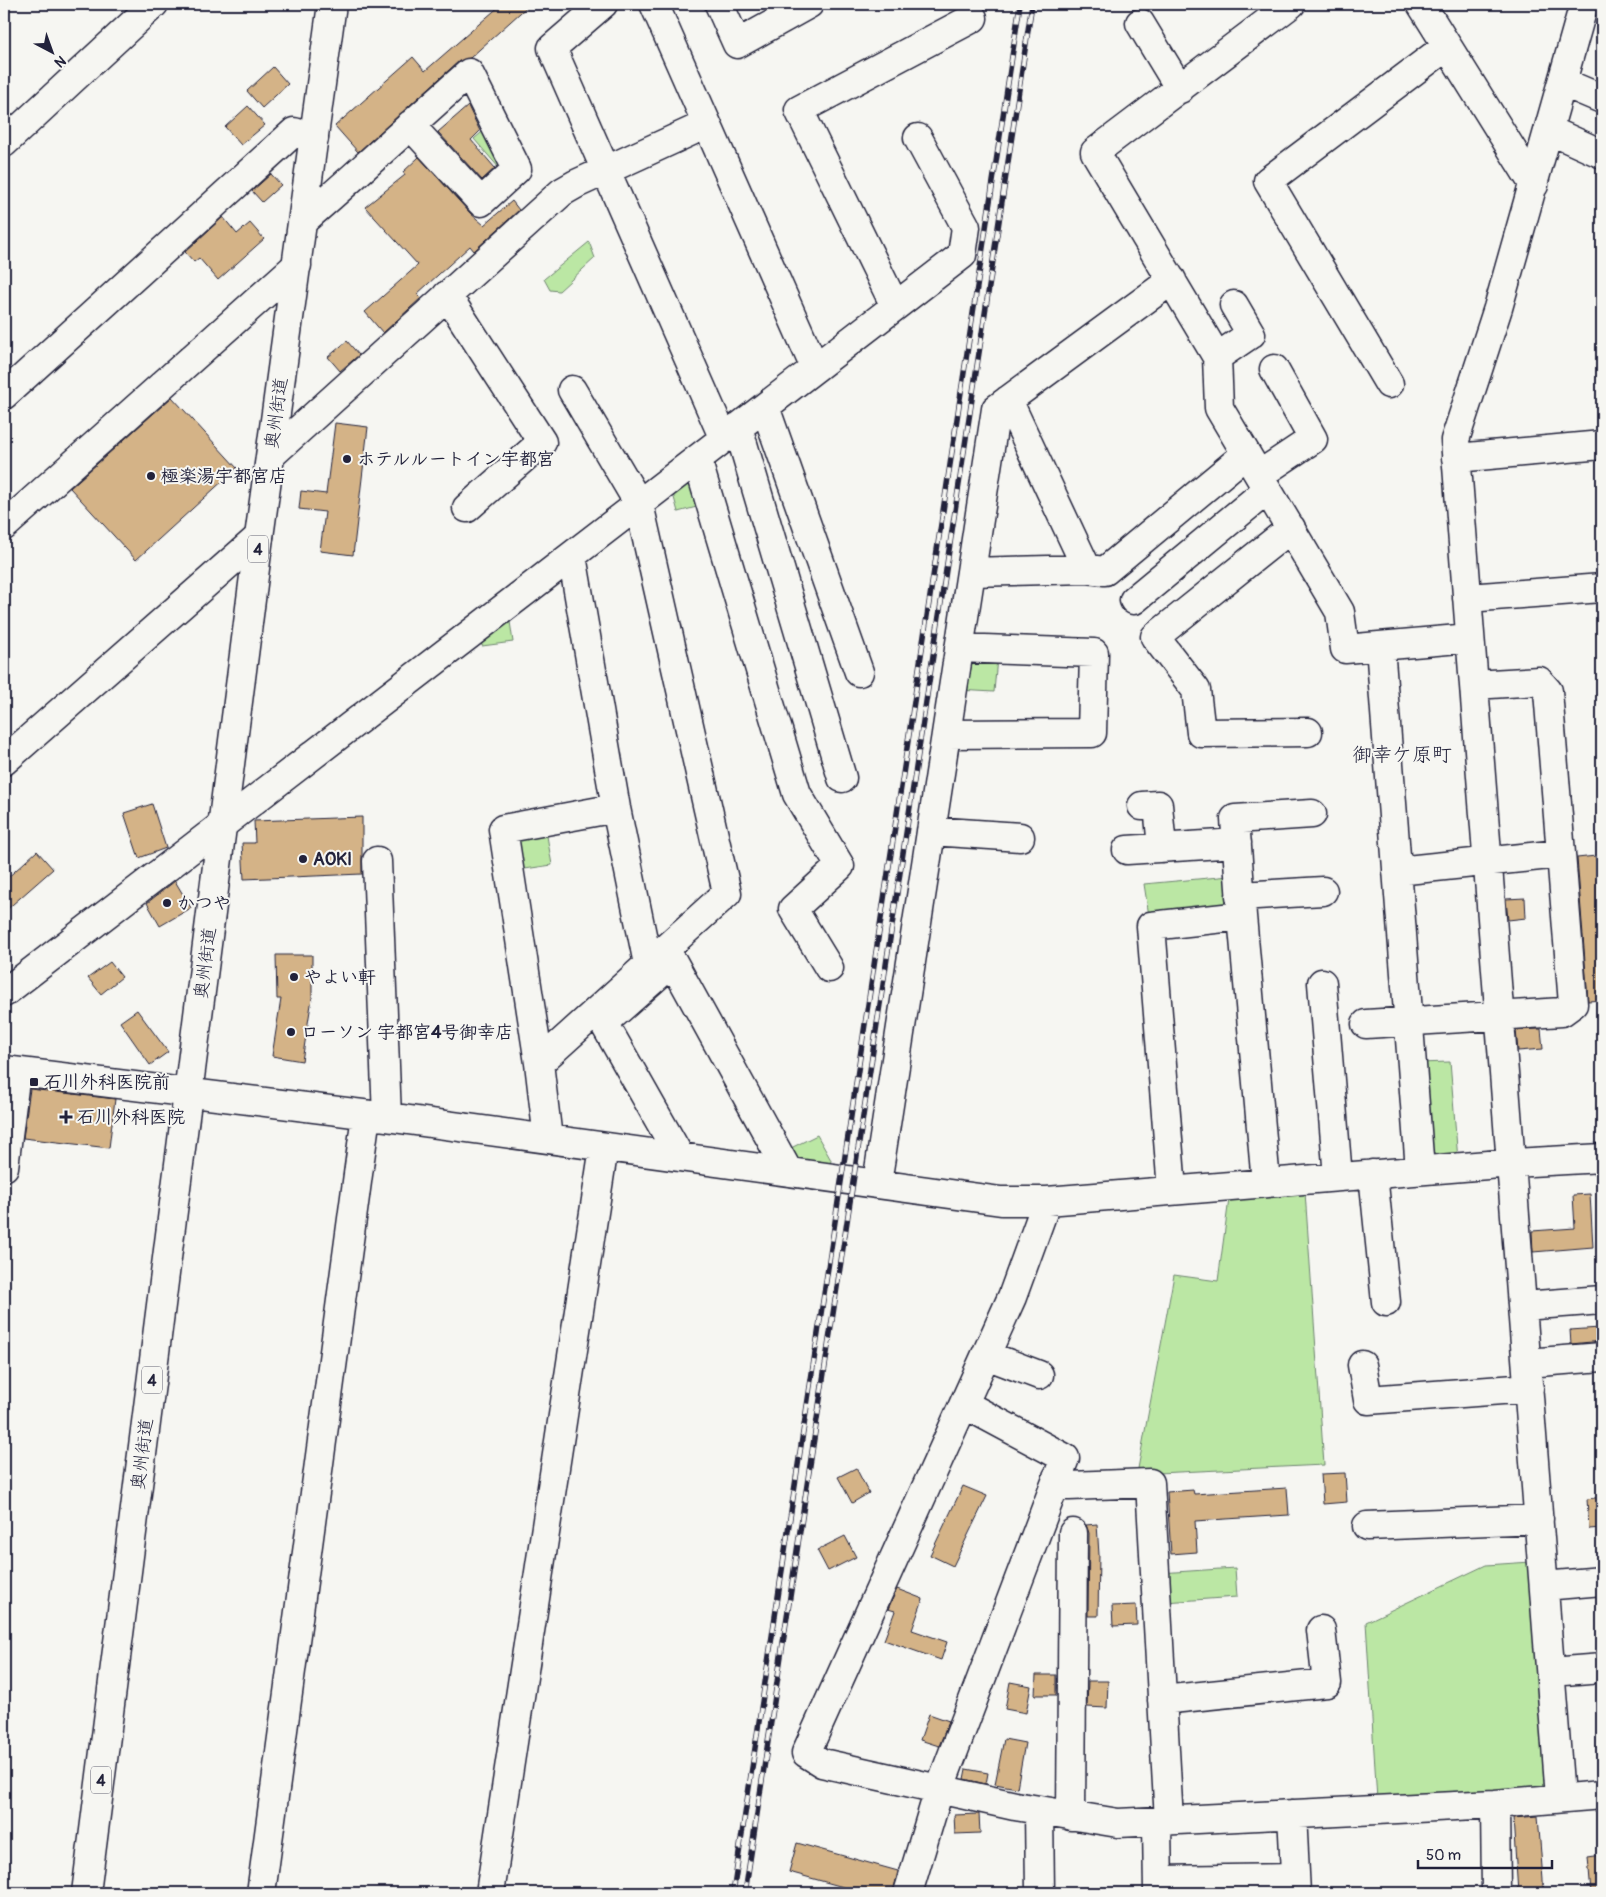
<svg xmlns="http://www.w3.org/2000/svg" width="1606" height="1897" font-family="Pangolin,'Klee One',sans-serif">
<style>
.green{fill:#bbe7a4;stroke:#6e8470}
.building{fill:#d4b387;stroke:#22223b}
.lines{fill:none;stroke-linecap:round;stroke-linejoin:round}
.minor-casing{stroke:#22223b;stroke-width:31}
.highway-casing{stroke:#22223b;stroke-width:31}
.minor{stroke:#f6f6f2;stroke-width:28}
.highway{stroke:#f6f6f2;stroke-width:28}
.rail-casing{stroke:#22223b;stroke-width:5.5}
.rail{stroke:#f6f6f2;stroke-width:4;stroke-dasharray:11;stroke-linecap:butt}
.poi-dot{fill:#22223b;stroke:#f6f6f2;stroke-width:2}
.labels{text-anchor:middle;stroke-width:4;stroke-linejoin:round;paint-order:stroke}
.shield{fill:#f6f6f2;stroke:#626272;stroke-width:1}
.shield-label{font-size:16px;font-weight:bold;fill:#22223b}
.street-label{font-size:18px;fill:#22223b;stroke:#f6f6f2}
.poi-label{font-size:18px;font-weight:bold;fill:#22223b;stroke:#f6f6f2;text-anchor:start}
.quarter-label{font-size:20px;fill:#22223b;stroke:#f6f6f2}
</style>
<rect width="100%" height="100%" fill="#f6f6f2"/>
<filter id="ink" filterUnits="userSpaceOnUse"><feTurbulence type="fractalNoise" baseFrequency=".02" numOctaves="2"/><feDisplacementMap in="SourceGraphic" scale="10" xChannelSelector="R" yChannelSelector="G"/><feConvolveMatrix kernelMatrix="1 2 1 2 8 2 1 2 1" color-interpolation-filters="sRGB"/></filter>
<g filter="url(#ink)">
<path class="green" d="M488 127 504 164 500 169 474 139Z
M589 242 595 258 559 291 550 290 544 279Z
M686 470 704 505 678 512 670 483Z
M508 608 513 642 482 646 479 631Z
M968 657 997 658 994 692 958 690Z
M546 830 552 865 518 870 514 846 522 834Z
M1230 876 1228 908 1149 916 1144 884Z
M1450 1062 1458 1160 1423 1162 1417 1063Z
M817 1135 831 1160 830 1166 792 1162 785 1151Z
M1305 1192 1324 1465 1137 1474 1174 1275 1218 1281 1229 1199Z
M1531 1562 1550 1782 1533 1793 1377 1800 1366 1622 1486 1565Z
M1235 1568 1237 1597 1165 1602 1160 1573Z"/>
<path class="building" d="M502 4H530L470 58 459 61 358 152 335 126 413 57 425 71Z
M273 67 288 84 262 108 247 91Z
M248 106 265 125 241 145 225 127Z
M468 106 480 131 471 140 495 168 482 180 438 132Z
M419 157 470 213 484 225 512 201 519 210 474 251 470 246 417 294 421 298 383 333 365 312 418 265 365 207 405 175 403 172Z
M271 174 281 185 262 202 252 191Z
M223 217 237 234 250 223 264 239 218 280 199 258 194 262 185 252Z
M347 341 359 355 340 371 328 357Z
M172 397 237 468 136 560 70 488Z
M335 423 368 427 353 555 320 551 325 512 299 509 301 491 326 494Z
M152 804 166 848 139 858 124 813Z
M362 817V874L244 879 242 843H255L254 821Z
M37 851 53 869 4 912V881Z
M1596 856 1602 924V1000L1588 1001 1577 858Z
M175 881 191 908 160 926 147 903Z
M1525 898 1526 918 1508 920 1506 899Z
M276 955H312V998L302 1061 272 1056 281 999H277Z
M110 962 122 977 101 994 88 978Z
M137 1010 168 1052 150 1065 120 1022Z
M1541 1029 1543 1049 1518 1051 1516 1030Z
M30 1089 115 1099 109 1148 23 1138Z
M1590 1194 1593 1247 1533 1252 1532 1231 1575 1228 1573 1195Z
M1600 1328 1601 1341 1571 1344 1570 1330Z
M856 1468 869 1493 852 1503 838 1477Z
M1345 1473 1347 1502 1323 1504 1321 1474Z
M963 1486 987 1496 953 1566 930 1555Z
M1287 1488 1289 1515 1195 1521 1197 1552 1171 1554 1167 1492 1193 1490 1194 1494Z
M1602 1497V1528L1589 1529 1587 1499Z
M1097 1524 1099 1555 1098 1616H1088L1089 1533 1086 1525Z
M845 1536 856 1557 828 1571 817 1550Z
M897 1589 923 1599 912 1630 947 1642 941 1660 884 1640 895 1611 888 1609Z
M1136 1605 1137 1625 1113 1626 1112 1606Z
M1036 1675H1056V1695H1035Z
M1088 1681H1108L1107 1708 1087 1707Z
M1010 1682 1031 1686 1026 1713 1005 1709Z
M929 1714 949 1721 939 1746 920 1740Z
M1004 1739 1025 1743 1017 1788 995 1784Z
M966 1769 988 1773 986 1784 964 1779Z
M979 1814 980 1833 955 1834 954 1815Z
M1538 1816 1544 1893H1518L1513 1818Z
M797 1843 898 1871 893 1893H865L789 1872Z
M1602 1855V1893H1591L1588 1857Z"/>
<g class="lines">
<g class="minor-casing">
<path id="minor" d="M603 4 552 48 724 439
M654 4 815 368
M719 4 737 44 809 4
M1291 4 1095 152 1217 357 1219 408 1340 612 1345 649 1470 638
M1421 4 1534 185
M1140 23 1180 89
M1562 82 1602 99
M1549 130 1602 154
M4 143 154 4
M303 221C359 173 413 122 469 73L517 169 481 202 410 125
M447 295 542 442 467 508
M895 306 799 110 973 18
M1217 357 1251 334 1234 305
M1389 384 1268 181 1447 46
M4 395 294 132 314 138
M1008 400 1087 569 1105 571 1246 454
M765 407 859 672
M738 427 842 778
M271 455 562 192 576 184 707 124
M1456 458 1602 445
M697 459 797 794 840 866 793 909 829 968
M1259 475 1313 439 1274 369
M4 526 297 265
M1291 528 1155 637 1196 690 1201 733 1308 732
M572 556 616 808 648 964
M971 572 1087 569
M1467 598 1602 588
M1134 600 1267 490
M1380 646 1420 1170
M946 734 1092 733 1094 653 959 648
M4 761 259 537
M1142 806 1158 805 1162 848
M931 831 1020 837
M1127 850 1237 843
M377 861 387 1117
M1397 871 1559 854
M1240 896 1323 891
M1242 916 1266 1183
M1322 983 1338 1177
M4 993 962 255 966 227 918 138
M1366 1024 1562 1012 1573 1004 1548 691 1539 681 1474 685
M539 1063 727 893 639 504 572 390
M4 1070 387 1117 1001 1201H1047L1512 1163 1602 1158
M548 1139 539 1063 503 829 616 808
M680 1157 604 1023 673 962 788 1171
M4 1167 16 1072
M1373 1174 1386 1302
M877 1183 996 409 1172 280
M1172 1190 1151 926 1242 916 1235 819 1312 814
M1047 1201 1012 1297 806 1753 822 1763 1015 1806 1118 1823 1495 1804 1602 1795
M1523 1306 1602 1300
M986 1355 1039 1375
M1527 1363 1602 1357
M1362 1365 1368 1400 1529 1388
M1057 1477 1069 1486 1150 1483 1169 1821
M1367 1526 1539 1519
M1544 1586 1602 1581
M1551 1672 1602 1668
M1162 1700 1327 1683 1321 1630
M1560 1797 1455 440 1498 308 1584 4
M1495 1804 1496 1893
M1039 1810 1040 1893
M1292 1814 1296 1893
M1071 1816 1073 1533
M1157 1822 1158 1893
M1158 1880 1295 1878
M261 1893 366 1115
M490 1893 604 1147
M908 1893 939 1790 1065 1458 964 1404"/>
</g>
<g class="highway-casing">
<path id="highway" d="M86 1893 259 537 332 4"/>
</g>
<use href="#minor" class="minor"/>
<use href="#highway" class="highway"/>
<g class="rail-casing">
<path id="rail" d="M733 1893 1020 4
M745 1893 1032 4"/>
</g>
<use href="#rail" class="rail"/>
</g>
</g>
<g class="poi-dot">
<circle cx="347" cy="459" r="5"/>
<circle cx="151" cy="476" r="5"/>
<circle cx="303" cy="859" r="5"/>
<circle cx="167" cy="903" r="5"/>
<circle cx="294" cy="977" r="5"/>
<circle cx="291" cy="1032" r="5"/>
<rect x="29" y="1077" width="10" height="10" rx="2.5"/>
<path d="M63.5 1109.5h5v5h5v5h-5v5h-5v-5h-5v-5h5z"/>
</g>
<g class="labels">
<g class="shield">
<rect x="248" y="535.5" width="20" height="27" rx="4"/>
<rect x="142" y="1366.5" width="20" height="27" rx="4"/>
<rect x="91" y="1766.5" width="20" height="27" rx="4"/>
</g>
<g class="shield-label">
<text x="258" y="555">4</text>
<text x="152" y="1386">4</text>
<text x="101" y="1786">4</text>
</g>
<g class="street-label">
<text transform="translate(276 413) rotate(-82)" y="6">奥州街道</text>
<text transform="translate(205 963) rotate(-83)" y="6">奥州街道</text>
<text transform="translate(142 1454) rotate(-83)" y="6">奥州街道</text>
</g>
<g class="poi-label">
<text x="357" y="465">ホテルルートイン宇都宮</text>
<text x="161" y="482">極楽湯宇都宮店</text>
<text x="313" y="865">AOKI</text>
<text x="177" y="909">かつや</text>
<text x="304" y="983">やよい軒</text>
<text x="301" y="1038">ローソン 宇都宮4号御幸店</text>
<text x="44" y="1088">石川外科医院前</text>
<text x="77" y="1123">石川外科医院</text>
</g>
<g class="quarter-label">
<text x="1402" y="761">御幸ケ原町</text>
</g>
</g>
<rect width="1606" height="1897" fill="none" stroke="#f6f6f2" stroke-width="20"/>
<rect x="10" y="10" width="1586" height="1877" fill="none" stroke="#22223b" stroke-width="2" filter="url(#ink)"/>
<g transform="translate(52 52) rotate(139)" stroke="#f6f6f2" stroke-width="4" paint-order="stroke">
<path d="M0-4L9 19L0 12L-9 19Z" fill="#22223b"/>
<text y="-8" font-size="14" font-weight="bold" text-anchor="middle" fill="#22223b">N</text>
</g>
<path d="M1418 1860v8h134v-8" fill="none" stroke="#22223b" stroke-width="2.5"/>
<text x="1426" y="1860" font-size="15" fill="#22223b" stroke="#f6f6f2" stroke-width="4" paint-order="stroke">50 m</text>
</svg>
